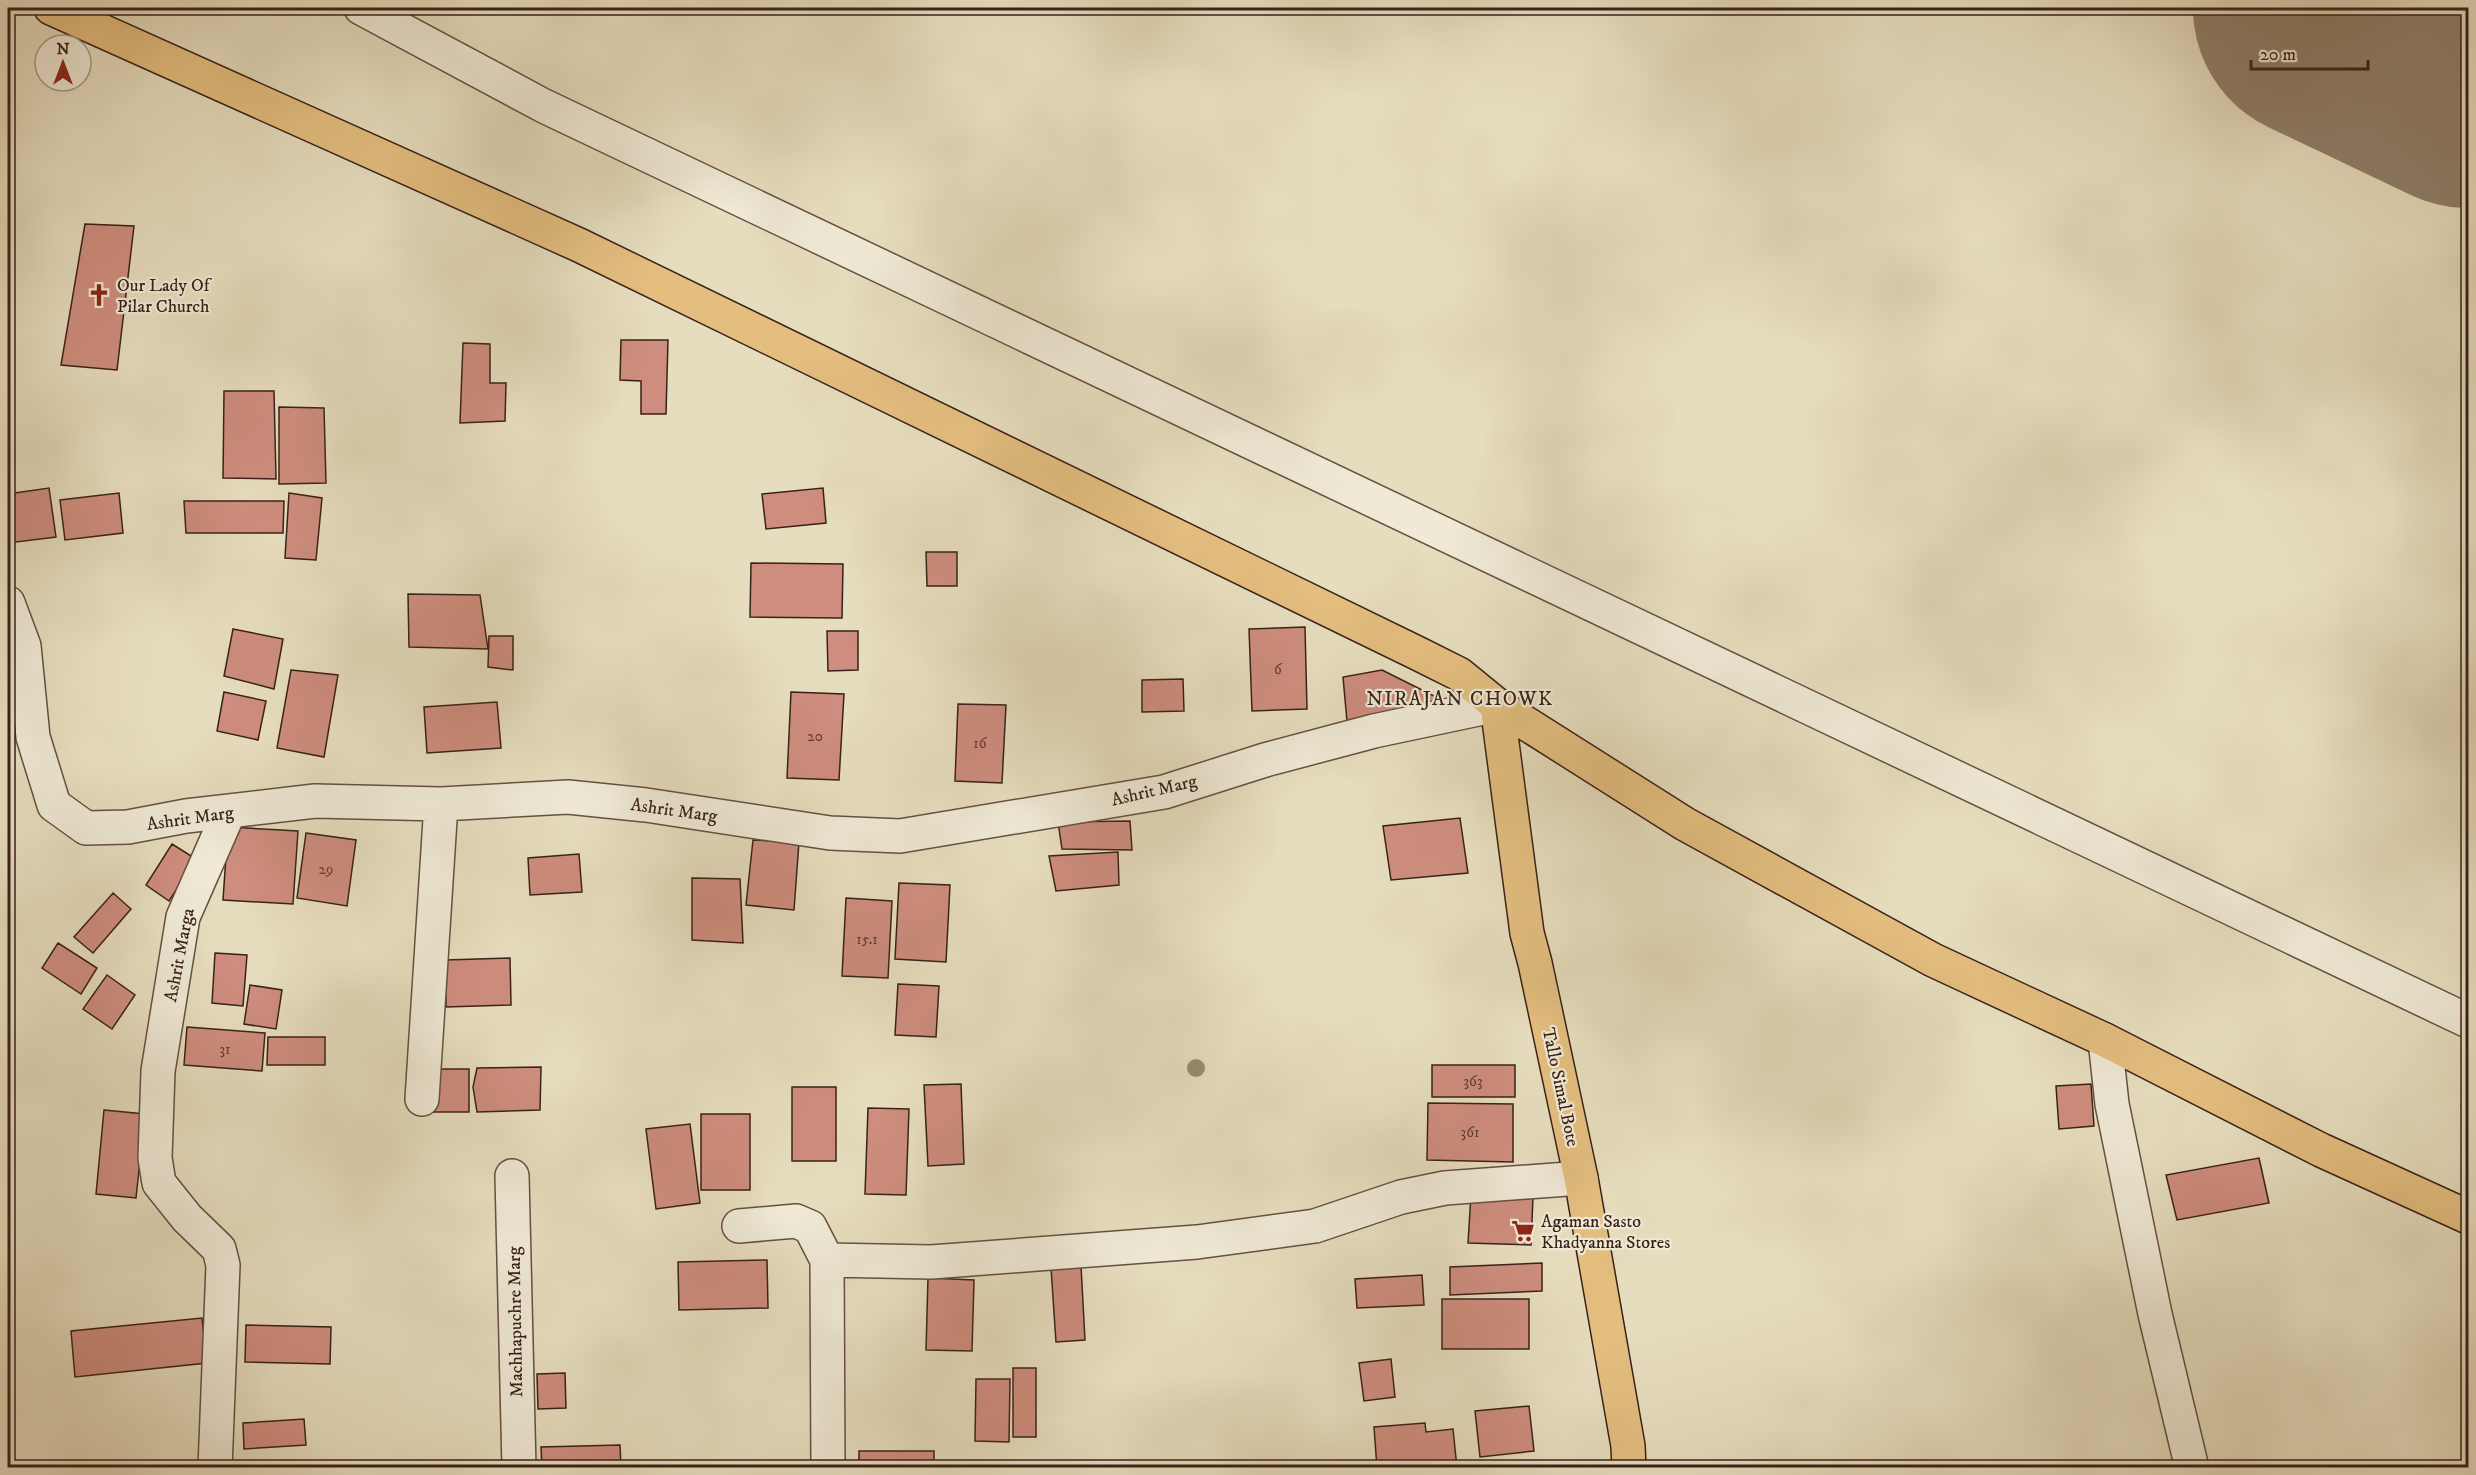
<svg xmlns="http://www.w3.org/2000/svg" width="2476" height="1475" font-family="'IM FELL DW Pica',serif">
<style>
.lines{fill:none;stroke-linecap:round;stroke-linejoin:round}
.runway{stroke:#907f6c;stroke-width:264}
.building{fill:#ce8d7e;stroke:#392119;stroke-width:1.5}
.minor-casing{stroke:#645042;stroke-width:36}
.major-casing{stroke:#392119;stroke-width:36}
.minor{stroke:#efe9d5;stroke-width:33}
.major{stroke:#e3be7f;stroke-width:33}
.tree{fill:#988c74}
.labels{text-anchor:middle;stroke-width:4.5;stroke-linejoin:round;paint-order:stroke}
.number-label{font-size:15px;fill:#5e3c32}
.poi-label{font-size:18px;fill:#392119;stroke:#efe9d5;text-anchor:start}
.street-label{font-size:18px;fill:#392119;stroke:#efe9d5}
.neighbourhood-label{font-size:20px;letter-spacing:1.5px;fill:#392119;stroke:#efe9d5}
</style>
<rect width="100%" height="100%" fill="#e6ddbe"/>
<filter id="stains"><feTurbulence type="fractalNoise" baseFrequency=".00333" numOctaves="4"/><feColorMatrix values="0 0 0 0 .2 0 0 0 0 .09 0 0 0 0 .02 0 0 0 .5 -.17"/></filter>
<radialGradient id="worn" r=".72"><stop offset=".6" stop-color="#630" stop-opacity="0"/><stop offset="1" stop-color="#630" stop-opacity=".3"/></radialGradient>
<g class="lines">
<path class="runway" d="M2325 8 2468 76"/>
</g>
<path class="building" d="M85 224 134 226 117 370 61 365Z
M621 340H668L666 414H641V381L620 380Z
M463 343 490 344V383H506L505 421 460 423Z
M224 391H274L276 479 223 478Z
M279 407 324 408 326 483 279 484Z
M49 488 56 537 8 543V494Z
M823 488 826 523 766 529 762 494Z
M119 493 123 533 65 540 60 500Z
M289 493 322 498 316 560 285 558Z
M184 501H284L283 533H186Z
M926 552H957V586H927Z
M751 563 843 564 842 618 750 617Z
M408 594 480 595 488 649 409 647Z
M1305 627 1307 709 1252 711 1249 629Z
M233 629 283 639 274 689 224 676Z
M827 631H858V670L828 671Z
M489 636H513V670L488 667Z
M291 670 338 675 324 757 277 748Z
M1382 670 1438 698 1423 712 1348 732 1343 677Z
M1183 679 1184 711 1142 712V680Z
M224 692 266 701 258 740 217 731Z
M791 692 844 694 839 780 787 778Z
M497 702 501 748 427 753 424 707Z
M958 704 1006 705 1002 783 955 781Z
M1460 818 1468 873 1391 880 1383 826Z
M1130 821 1132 850 1062 849 1058 822Z
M228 827 298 831 293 904 223 900Z
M306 833 356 840 347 906 297 898Z
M753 840 799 842 794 910 746 905Z
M172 844 196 859 169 901 146 885Z
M1118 852 1119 885 1056 891 1049 856Z
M579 854 582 892 530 895 528 858Z
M692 878 740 879 743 943 692 940Z
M899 883 950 885 946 962 895 959Z
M113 893 131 909 93 953 74 937Z
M846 898 892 901 888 978 842 976Z
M58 943 97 968 81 994 42 968Z
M215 953 247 955 243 1006 212 1003Z
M510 958 511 1005 446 1007 445 960Z
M107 975 135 995 112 1029 83 1009Z
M898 984 939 986 936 1037 895 1035Z
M250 985 282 990 276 1029 244 1024Z
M187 1027 265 1033 262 1071 184 1065Z
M268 1037H325V1065H267Z
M1432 1065H1515V1097H1432Z
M541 1067 540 1110 477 1112 473 1087 477 1068Z
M430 1069H469V1112H430Z
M961 1084 964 1164 928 1166 924 1085Z
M2091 1084 2094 1126 2059 1129 2056 1086Z
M792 1087H836V1161H792Z
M2468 1092V1110L2461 1106Z
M1428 1103 1513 1104V1162L1427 1160Z
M868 1108 909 1109 906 1195 865 1194Z
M104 1110 145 1114 136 1198 96 1194Z
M701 1114H750V1190H701Z
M690 1124 700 1203 656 1209 646 1129Z
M2259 1158 2269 1203 2177 1220 2166 1175Z
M1471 1194 1533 1197 1531 1245 1468 1243Z
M767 1260 768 1308 679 1310 678 1262Z
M1542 1263V1291L1450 1295V1267Z
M1081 1266 1085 1340 1056 1342 1051 1268Z
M1422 1275 1424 1305 1357 1308 1355 1279Z
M928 1278 974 1280 972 1351 926 1350Z
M1442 1299H1529V1349H1442Z
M202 1318 207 1363 75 1377 71 1331Z
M246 1325 331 1327 330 1364 245 1362Z
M1391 1359 1395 1397 1364 1401 1359 1363Z
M1013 1368H1036V1437H1013Z
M565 1373 566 1408 538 1409 537 1374Z
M976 1379H1010L1009 1442 975 1441Z
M1529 1406 1534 1451 1480 1457 1475 1411Z
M304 1419 306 1445 244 1449 243 1423Z
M1425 1423 1426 1432 1453 1429 1457 1468H1377L1374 1427Z
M620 1445 621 1468H542L541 1447Z
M859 1451H934V1468H859Z"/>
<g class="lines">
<g class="minor-casing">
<path id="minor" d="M361 8 544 106 2468 1021
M8 603 24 646 33 737 54 805 86 828 128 827 186 816 315 801 441 804 568 797 646 805 830 833 900 836 1164 792 1265 760 1374 731 1497 705
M2105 1040 2112 1104 2155 1314 2192 1468
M422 1099 441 804
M512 1176 519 1468
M739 1226 796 1221 810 1227 827 1260 931 1262 1197 1242 1315 1226 1401 1197 1445 1188 1581 1178
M827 1260 828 1468
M215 1468 223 1265 219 1249 187 1218 159 1183 155 1158 158 1071 183 917 229 812"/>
</g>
<g class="major-casing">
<path id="major" d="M51 8 579 245 1417 653 1459 674 1497 705 1685 824 1933 960 2105 1040 2321 1150 2468 1217
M1497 705 1527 933 1535 963 1581 1178 1628 1446 1629 1468"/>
</g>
<use href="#minor" class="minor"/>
<use href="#major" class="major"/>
</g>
<circle class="tree" cx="1196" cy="1068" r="9"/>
<defs>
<g id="church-bare" transform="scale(1.8)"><path d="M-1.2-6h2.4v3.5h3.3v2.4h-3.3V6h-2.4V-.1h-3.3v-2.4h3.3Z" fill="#8f2418" stroke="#efe9d5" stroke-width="2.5" paint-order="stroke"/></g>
<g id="supermarket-bare" transform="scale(1.8)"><path d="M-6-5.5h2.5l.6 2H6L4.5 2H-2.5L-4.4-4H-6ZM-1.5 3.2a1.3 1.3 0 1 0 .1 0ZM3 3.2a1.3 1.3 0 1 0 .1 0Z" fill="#8f2418" stroke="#efe9d5" stroke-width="2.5" paint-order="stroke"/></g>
</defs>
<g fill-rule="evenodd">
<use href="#church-bare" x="99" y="295"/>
<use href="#supermarket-bare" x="1523" y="1231"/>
</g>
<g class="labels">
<g class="number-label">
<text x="1278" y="674">6</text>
<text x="815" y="741">20</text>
<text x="980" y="748">16</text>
<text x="326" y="874">29</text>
<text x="867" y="944">15.1</text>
<text x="225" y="1054">31</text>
<text x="1473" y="1086">363</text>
<text x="1470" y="1137">361</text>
</g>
<g class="poi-label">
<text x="117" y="291">Our Lady Of<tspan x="117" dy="21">Pilar Church</tspan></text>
<text x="1541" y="1227">Agaman Sasto<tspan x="1541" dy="21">Khadyanna Stores</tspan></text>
</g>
<g class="street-label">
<text transform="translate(1154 790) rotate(-13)" y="6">Ashrit Marg</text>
<text transform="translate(674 810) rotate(8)" y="6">Ashrit Marg</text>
<text transform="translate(190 818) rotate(-8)" y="6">Ashrit Marg</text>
<text transform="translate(179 955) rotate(-79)" y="6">Ashrit Marga</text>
<text transform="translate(1561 1087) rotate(78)" y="6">Tallo Simal Bote</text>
<text transform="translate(515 1322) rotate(-91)" y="6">Machhapuchre Marg</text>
</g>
<g class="neighbourhood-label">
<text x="1460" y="705">NIRAJAN CHOWK</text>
</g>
</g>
<rect width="2476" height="1475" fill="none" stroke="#e6ddbe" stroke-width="30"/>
<rect x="9" y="9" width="2458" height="1457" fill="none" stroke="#392119" stroke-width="3"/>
<rect x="15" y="15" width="2446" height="1445" fill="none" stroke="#392119" stroke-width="1.5"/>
<g transform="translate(63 63)"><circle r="28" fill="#efe9d5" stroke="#a6998a" stroke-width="1.5"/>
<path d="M0-4.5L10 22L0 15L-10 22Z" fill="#8f2418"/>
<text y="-9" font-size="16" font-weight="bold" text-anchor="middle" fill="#392119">N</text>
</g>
<path d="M2251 60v9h117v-9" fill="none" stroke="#392119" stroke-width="3"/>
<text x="2260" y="60" font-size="18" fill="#392119" stroke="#efe9d5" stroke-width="4.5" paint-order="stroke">20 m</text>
<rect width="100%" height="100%" filter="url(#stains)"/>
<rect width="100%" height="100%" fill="url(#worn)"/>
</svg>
